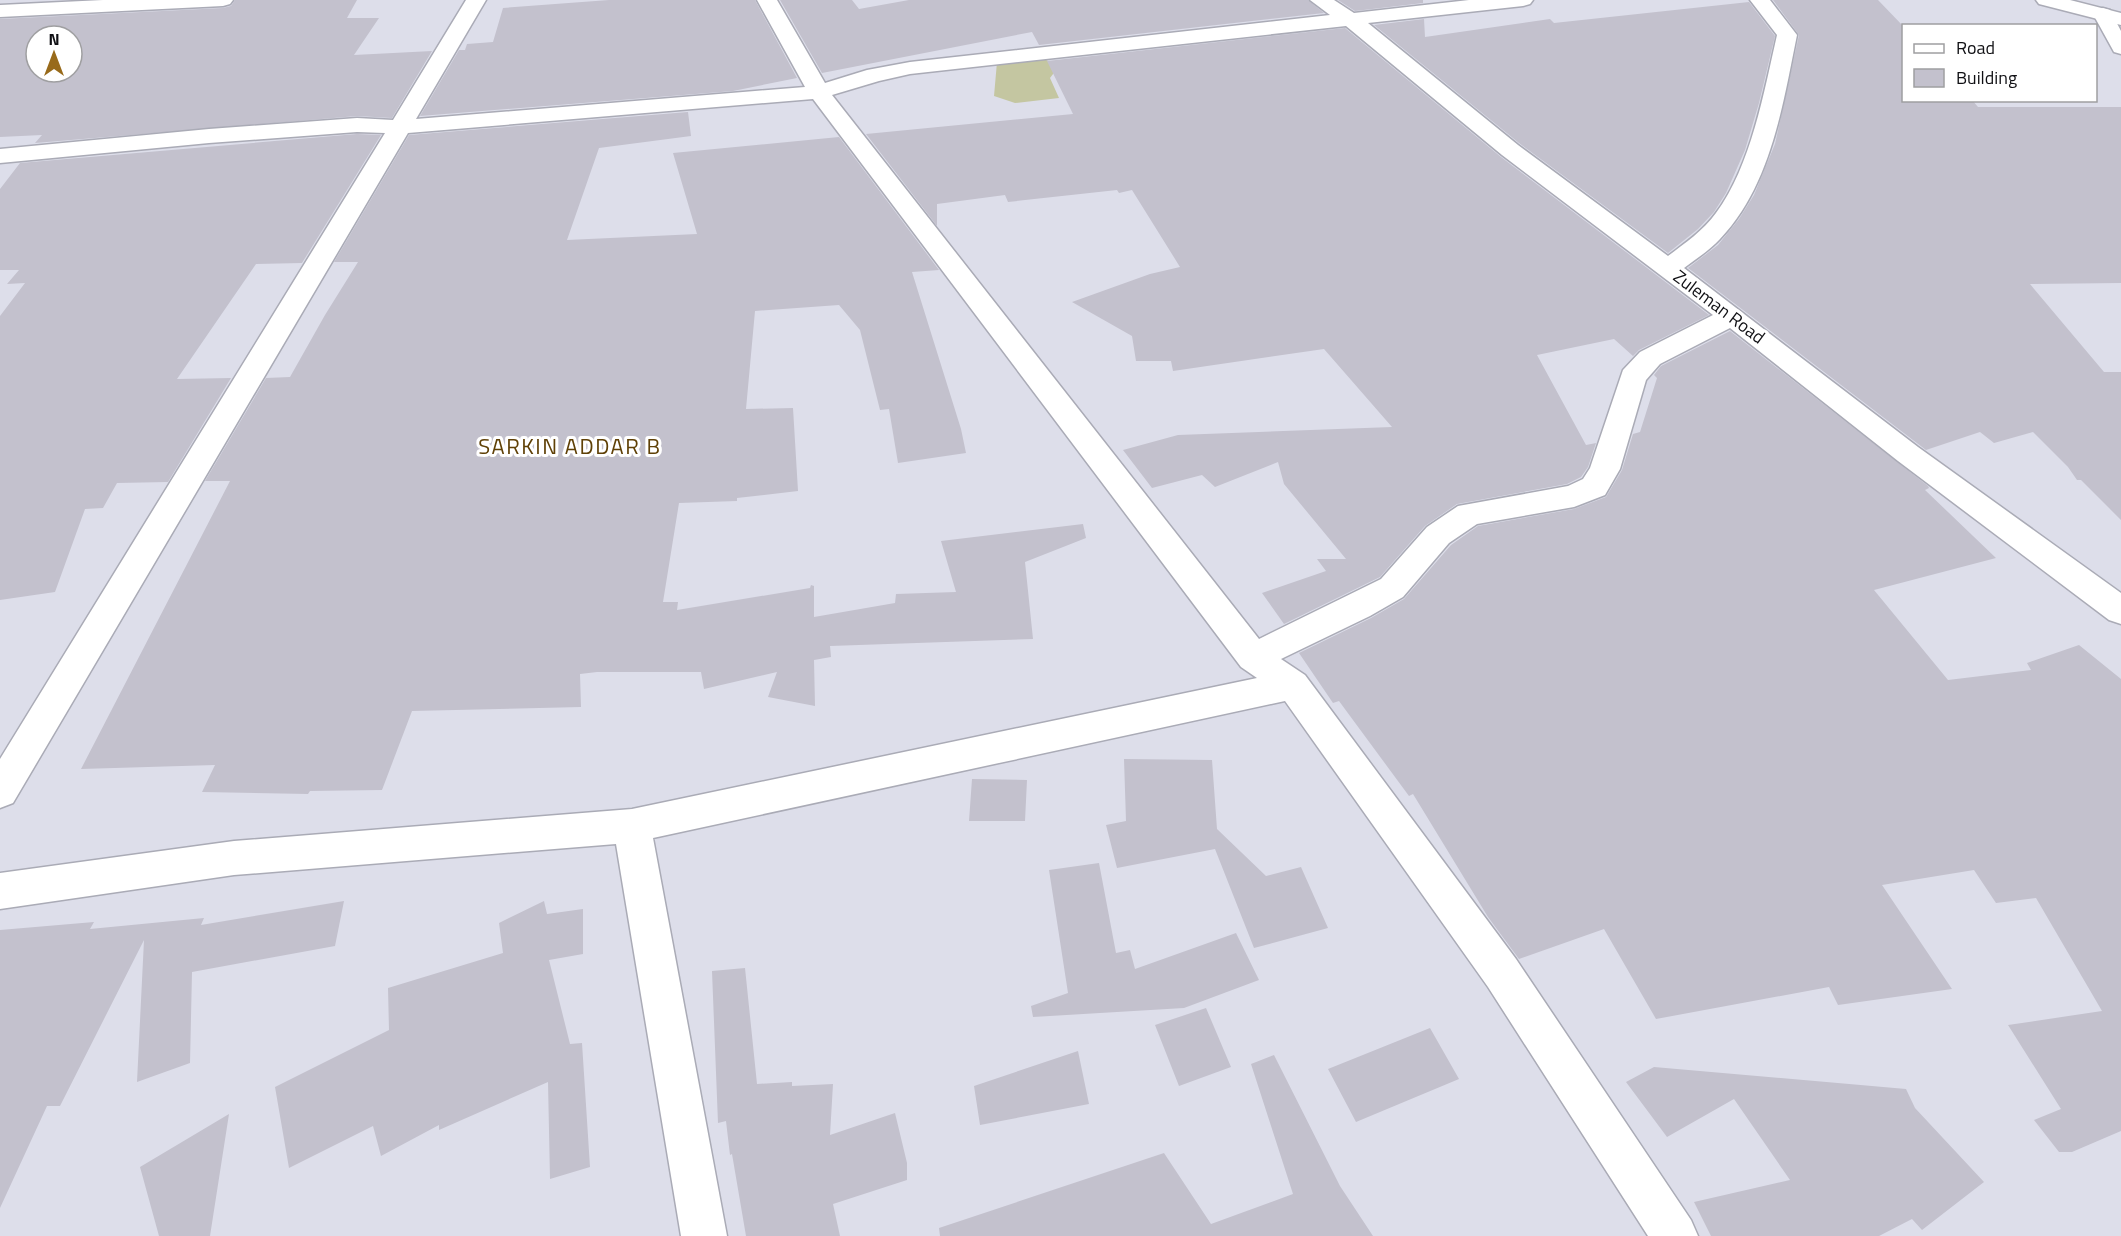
<svg xmlns="http://www.w3.org/2000/svg" width="2121" height="1236" font-family="'Titillium Web',sans-serif">
<style>
.green{fill:#c4c6a1}
.building{fill:#c3c1cd;fill-rule:evenodd}
.lines{fill:none;stroke-linecap:round;stroke-linejoin:round}
.street-casing{stroke:#aaabb6;stroke-width:3}
.secondary-casing{stroke:#aaabb6;stroke-width:3}
.street{fill:#fff;fill-rule:evenodd}
.secondary{fill:#fff;fill-rule:evenodd}
.labels{text-anchor:middle;stroke-width:6;stroke-linejoin:round;paint-order:stroke}
.far-street-label{font-size:18px;fill:#101014;stroke:#fff}
.neighbourhood-label{font-size:22px;letter-spacing:1.5px;fill:#5f4006;stroke:#fff}
</style>
<rect width="100%" height="100%" fill="#dddeea"/>
<path class="green" d="M1031 59H1044L1059 66 1050 78 1059 98 1015 103 994 96 997 62Z"/>
<path class="building" d="M235 0H357L347 18H379L354 55 432 51 392 118 357 116 35 143 42 135 0 137V19L223 8 231 6ZM36 36H72V72H36Z
M609 0H755L797 78 733 91 420 116 459 50H465L467 44 493 42 503 8Z
M780 0H852L859 9 909 0H1308L1324 13 1039 45 1032 32 822 73Z
M1338 0H1423V3L1355 11Z
M1773 0H1878L1904 27V100H1972L1978 107H2121V283L2030 284 2104 372H2121V520L2081 480H2077L2068 467 2033 432 1994 443 1980 432 1926 450 1688 268 1718 245 1739 219 1754 195 1775 144 1799 35Z
M1749 2 1775 36 1759 103 1745 150 1726 193 1714 212 1698 229 1668 253 1519 143 1374 25 1424 19 1425 37 1550 19 1554 23Z
M1345 28 1501 157 1709 315 1639 350 1633 356 1614 339 1537 355 1586 445 1596 443 1588 467 1581 477 1567 484 1457 504 1425 526 1380 577 1284 624 1262 593 1326 571 1317 559H1346L1284 484 1278 462 1215 487 1202 475 1152 488 1123 450 1178 435 1392 427 1324 349 1173 371 1171 361H1136L1132 336 1072 302 1150 274 1180 267 1132 190 1119 193 1117 190 1008 202 1005 195 937 204V226L866 134 1073 114 1047 61Z
M688 112 691 136 599 148 567 240 697 234 673 153 839 137 939 270 912 272 961 429 966 453 898 463 889 409 880 410 860 330 839 305 755 311 746 409 793 408 798 491 737 498V501L679 503 663 602H678L677 610 810 588 811 585 814 586V617L895 603 896 594 956 592 941 541 1083 524 1086 538 1025 562 1033 639 830 646 831 657 814 660 815 706 768 697 777 672 704 689 701 672H597L580 674 581 707 412 711 382 790 310 791 308 794 202 792 215 765 81 769 230 481H205L266 378 290 377 325 315 358 262H334L409 135Z
M357 134 381 135 302 263 256 264 177 379 231 378 168 482 117 483 103 508 85 509 55 592 0 600V316L25 283 7 284 19 270H0V189L20 163Z
M1730 331 1928 486 1929 488 1925 490 1996 558 1874 590 1948 680 2031 670 2027 663 2079 645 2121 679V1131L2072 1152H2059L2034 1120 2061 1109 2008 1025 2102 1011 2036 898 1996 903 1974 870 1882 885 1952 989 1838 1005 1829 987 1656 1019 1604 929 1519 959 1488 917 1413 794 1409 796 1339 701 1333 703 1299 653 1371 618 1404 599 1451 545 1478 526 1574 509 1606 497 1622 470 1633 434 1640 432 1657 378 1654 375 1661 366Z
M1124 759 1212 760 1217 829 1266 876 1301 867 1328 928 1254 948 1215 849 1117 868 1106 825 1126 821Z
M972 779 1027 780 1025 821H969Z
M1099 863 1116 953 1130 950 1135 969 1236 933 1259 980 1184 1008 1033 1017 1031 1006 1068 993 1049 870Z
M344 901 335 946 192 972 190 1063 137 1082 144 940 60 1106H47L0 1208V930L94 922 90 929 204 918 201 925Z
M544 901 547 914 583 909V954L549 960 570 1044 582 1043 590 1167 550 1179 548 1082 439 1130V1125L381 1156 373 1126 289 1168 275 1087 389 1030 388 988 503 953 499 923Z
M745 968 757 1084 792 1082V1086L833 1084 830 1135 895 1113 907 1163V1180L833 1204 840 1236H746L732 1154 730 1155 726 1121 718 1123 712 971Z
M1206 1008 1231 1067 1179 1086 1155 1025Z
M1430 1028 1459 1079 1356 1122 1328 1069Z
M1078 1051 1089 1104 980 1125 974 1086Z
M1274 1055 1340 1186 1373 1236H940L939 1228 1164 1153 1211 1224 1293 1194 1251 1064Z
M1654 1067 1906 1089 1915 1108 1984 1182 1922 1230 1912 1219 1879 1236H1711L1694 1202 1790 1180 1734 1099 1667 1137 1626 1082Z
M229 1114 210 1236H159L140 1167Z"/>
<g class="lines">
<g class="street-casing">
<path id="street" d="M103 0H233L230 4 223 6 0 17V5Z
M466 0H486L416 119 805 87 757 0H777L825 83 867 70 910 62 1330 15 1310 0H1334L1354 13 1469 0H1533L1530 4 1523 6 1368 23 1518 145 1668 256C1685 243 1703 231 1716 213 1751 166 1764 92 1777 35L1750 0H1770L1797 35C1783 104 1771 186 1720 239 1710 250 1696 259 1684 268L1918 447 2121 593V624L2109 620 1898 461 1730 328 1660 364 1646 380 1620 469 1605 495 1574 507 1477 524 1449 543 1403 597 1370 616 1281 659 1305 675 1516 959 1691 1220 1698 1236H1648L1488 987 1285 701 653 838 727 1236H681L616 844 234 875 0 909V873L234 841 632 809 1257 678 1241 667 813 99 408 133 13 803 0 808V759L385 133 357 132 209 143 0 163V149L209 129 357 118 393 120ZM1346 26 1502 155 1713 315 1640 352 1623 370 1590 468 1583 479 1568 486 1458 506 1427 527 1381 579 1259 639 832 95 879 81 910 74Z
M2103 8 2110 10 2121 31V54L2114 52 2093 14 2096 10Z"/>
</g>
<g class="secondary-casing">
<path id="secondary" d="M2036 0H2070L2121 13V25L2039 4Z"/>
</g>
<use href="#street" class="street"/>
<use href="#secondary" class="secondary"/>
</g>
<g class="labels">
<g class="far-street-label">
<text transform="translate(1719 307) rotate(37)" y="6">Zuleman Road</text>
</g>
<g class="neighbourhood-label">
<text x="570" y="454">SARKIN ADDAR B</text>
</g>
</g>
<rect x="1902" y="24" width="195" height="78" fill="#ffffff" stroke="#9f9fa1" stroke-width="1.5"/>
<rect x="1914" y="44" width="30" height="9" fill="#ffffff" stroke="#9f9fa1" stroke-width="1.5"/>
<text x="1956" y="54" font-size="18" fill="#101014">Road</text>
<rect x="1914" y="69" width="30" height="18" fill="#c3c1cd" stroke="#9f9fa1" stroke-width="1.5"/>
<text x="1956" y="84" font-size="18" fill="#101014">Building</text>
<g transform="translate(54 54)"><circle r="28" fill="#ffffff" stroke="#9f9fa1" stroke-width="1.5"/>
<path d="M0-4.5L10 22L0 15L-10 22Z" fill="#986a1a"/>
<text y="-9" font-size="16" font-weight="bold" text-anchor="middle" fill="#101014">N</text>
</g>
</svg>
